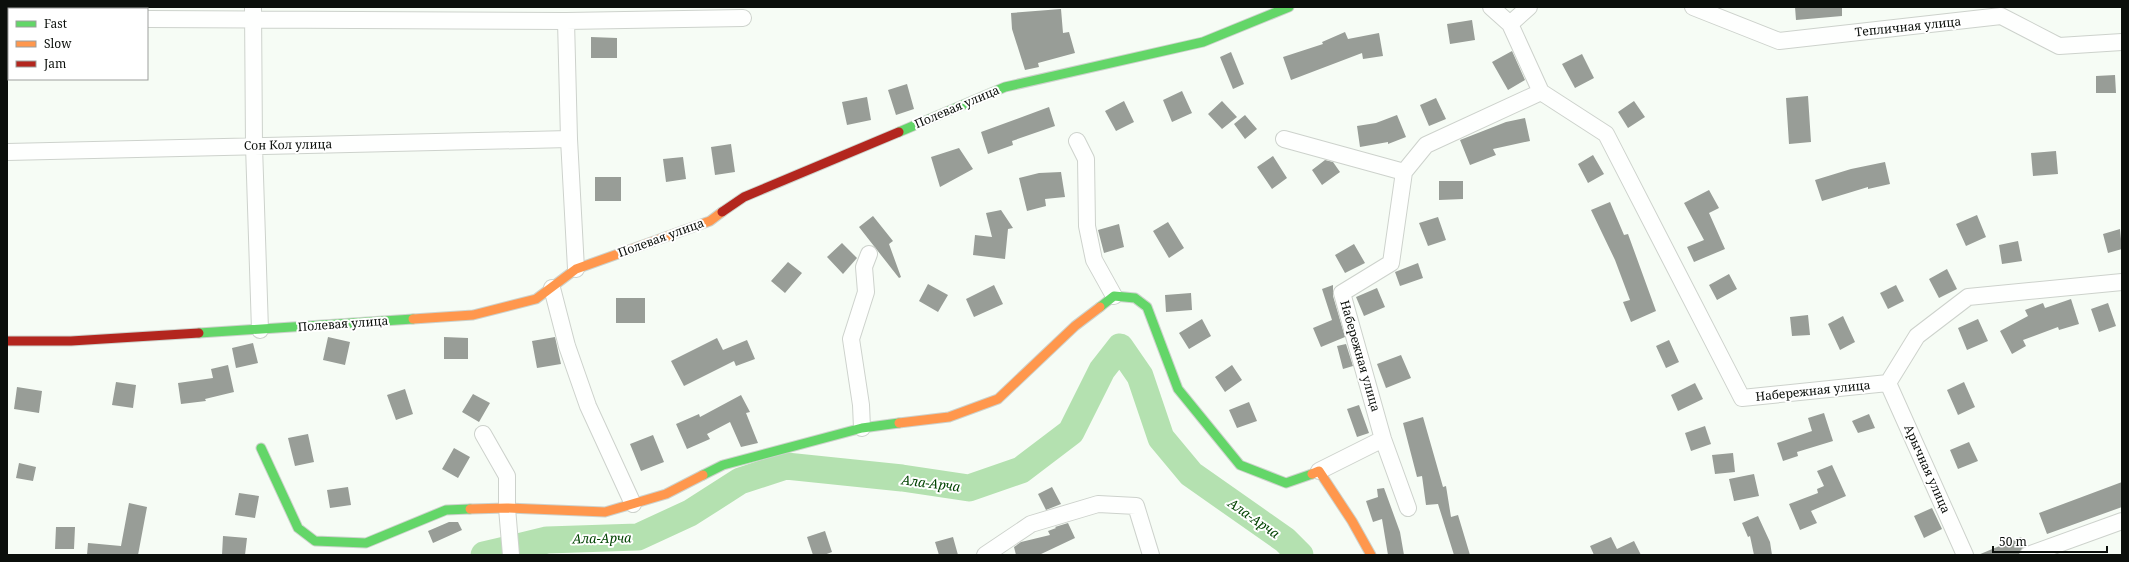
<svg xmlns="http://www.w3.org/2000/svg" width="2129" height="562" font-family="'Noto Serif',serif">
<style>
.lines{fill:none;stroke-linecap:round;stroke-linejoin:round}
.river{stroke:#b4e1b0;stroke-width:27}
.building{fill:#989d97}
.street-casing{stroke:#cdd2cc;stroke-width:18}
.fast-casing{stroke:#cdd2cc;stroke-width:11}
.slow-casing{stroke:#cdd2cc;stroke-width:11}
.jam-casing{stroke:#cdd2cc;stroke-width:11}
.street{stroke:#fefffe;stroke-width:16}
.fast{stroke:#63d668;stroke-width:9}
.slow{stroke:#ff974d;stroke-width:9}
.jam{stroke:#b3261e;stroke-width:9}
.labels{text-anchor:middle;stroke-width:4;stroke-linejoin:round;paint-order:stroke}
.street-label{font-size:12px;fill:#0b0f0b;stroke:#fff}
.water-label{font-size:13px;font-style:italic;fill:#004301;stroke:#fff}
</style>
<rect width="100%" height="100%" fill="#f6fcf5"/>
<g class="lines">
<path class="river" d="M484 555 547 540 638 537 690 513 740 481 786 466 902 478 969 488 1021 470 1071 432 1102 370 1120 347 1140 376 1161 438 1191 474 1285 540 1300 555"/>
</g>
<path class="building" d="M1795 7H1842V16L1796 20Z
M1061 9 1063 33 1069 32 1075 53 1038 63 1039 67 1025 70 1012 29 1011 13Z
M1472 20 1475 40 1450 44 1447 24Z
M1345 32 1348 39 1379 33 1383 56 1363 59 1362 53 1291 80 1283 57 1323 44 1322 42Z
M591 37 617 38V58H591Z
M1512 51 1525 80 1508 90 1492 62Z
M1231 52 1244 84 1233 89 1220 57Z
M1582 54 1594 78 1575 88 1562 64Z
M2115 75 2116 93H2096V76Z
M907 84 914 109 896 115 888 90Z
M1182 91 1192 113 1172 122 1163 100Z
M1808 96 1811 142 1789 144 1786 98Z
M867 97 871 120 847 125 842 102Z
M1436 98 1446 119 1429 126 1420 105Z
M1124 101 1134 122 1116 131 1105 111Z
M1222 101 1237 117 1222 129 1208 114Z
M1634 101 1645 117 1628 128 1618 112Z
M1049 107 1055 126 1012 141 1013 145 988 154 981 132Z
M1245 115 1257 129 1245 139 1234 124Z
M1397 115 1406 137 1388 144V142L1360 147 1357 126 1376 123Z
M1525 118 1530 141 1493 149 1496 155 1470 165 1460 140 1506 122Z
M731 144 735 172 715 175 711 147Z
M959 148 973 169 940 187 931 157Z
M2056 151 2058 174 2033 176 2031 153Z
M1593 155 1604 174 1588 183 1578 164Z
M1273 156 1287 178 1272 189 1257 167Z
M683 157 686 179 666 182 663 159Z
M1325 160 1333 162 1340 172 1322 185 1312 170Z
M1885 162 1890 184 1868 189V187L1822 201 1815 180 1851 169Z
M1061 172 1065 197 1045 199 1046 206 1027 211 1019 178 1039 173Z
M595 177H621V201H595Z
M1439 181H1463V199L1439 200Z
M1709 190 1719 208 1709 213 1725 249 1694 262 1687 247 1704 240 1684 203Z
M1610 202 1624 235 1628 234 1656 311 1631 322 1623 302 1630 300 1615 260 1591 210Z
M1001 210 1013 228 1008 229 1005 259 973 255 975 235 992 237 986 213Z
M1977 215 1986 237 1966 246 1956 224Z
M873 216 893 241 889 244 901 277 899 278 859 227Z
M1438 217 1446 240 1428 246 1419 223Z
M1168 222 1184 248 1169 258 1153 231Z
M1119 224 1124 247 1104 253 1098 230Z
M2120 229 2122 249 2108 253 2103 234Z
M2018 241 2022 261 2002 264 1999 245Z
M842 243 857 258 843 274 827 257Z
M1354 244 1365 263 1345 273 1335 255Z
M788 262 802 273 785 293 771 281Z
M1418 263 1423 278 1400 286 1395 272Z
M1947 269 1957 289 1939 298 1929 279Z
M1729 274 1737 289 1717 300 1709 285Z
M928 284 948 295 938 312 919 301Z
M994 285 1003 304 974 317 966 299Z
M1333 285V296L1345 337 1321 347 1313 328 1332 320 1322 289Z
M1896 285 1904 301 1888 309 1880 293Z
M1377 288 1385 307 1364 316 1356 297Z
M1191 293 1192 310 1166 312 1165 295Z
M616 298H645V323H616Z
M2071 299 2079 324 2059 330 2058 327 2023 340 2026 346 2012 354 2000 331 2028 316 2025 310 2043 303 2045 308Z
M2108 303 2116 326 2099 332 2091 309Z
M1808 315 1810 335 1792 336 1790 317Z
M1843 316 1855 342 1840 350 1828 324Z
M1202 319 1211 336 1189 349 1179 333Z
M1978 319 1988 341 1967 350 1958 328Z
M328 337 350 342 345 365 323 360Z
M444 337 468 338V359H444Z
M555 337 561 364 537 368 532 341Z
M717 338 723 350 747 340 755 359 736 366 734 361 684 386 671 361Z
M1669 340 1679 362 1666 368 1656 346Z
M253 343 258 363 236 368 232 348Z
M1346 344 1353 366 1343 369 1337 346Z
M1401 355 1411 378 1386 388 1377 364Z
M228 365 234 392 205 399 206 401 181 404 178 383 213 378 211 369Z
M1232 365 1242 380 1225 392 1215 377Z
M116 382 136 385 133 408 112 405Z
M1964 382 1975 407 1958 415 1947 390Z
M1695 383 1703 399 1678 411 1671 395Z
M17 387 42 391 39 413 14 409Z
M405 389 413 414 396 420 387 395Z
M473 394 490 403 479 422 462 412Z
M741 395 750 412 746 413 758 443 741 447 730 422 707 434 710 439 687 449 676 424 699 414 700 417Z
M1249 402 1257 421 1237 428 1229 410Z
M1359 405 1369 433 1357 437 1347 409Z
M1824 413 1833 441 1797 452 1798 456 1783 461 1777 443 1812 431 1808 418Z
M1869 414 1875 428 1858 433 1852 421Z
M1423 417 1443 487 1446 486 1451 517 1458 515 1470 555H1454L1438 504 1426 505 1422 476 1417 477 1403 423Z
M1705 426 1711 444 1691 451 1685 433Z
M308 434 314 462 295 466 288 438Z
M653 435 664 462 641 471 630 444Z
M1969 442 1978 461 1958 469 1950 450Z
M454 448 470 457 458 478 442 469Z
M1733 453 1735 472 1715 474 1712 455Z
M19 463 36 467 33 481 16 478Z
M1832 465 1846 496 1811 511 1817 523 1800 530 1789 504 1818 493 1817 489 1824 486 1817 471Z
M1754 474 1759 496 1734 501 1729 479Z
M2122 482V507L2047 534 2039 513Z
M348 487 351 505 330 508 327 490Z
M1052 487 1061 504 1046 510 1038 494Z
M1384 488 1400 532 1404 555H1388L1382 519 1373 522 1366 501 1378 497 1377 489Z
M239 493 259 496 255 518 235 515Z
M129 503 147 507 138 555H87L88 543 121 546Z
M1932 508 1942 529 1924 538 1914 516Z
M1758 516 1770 542 1772 555H1754L1750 536 1748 537 1742 523Z
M449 522H458L462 530 433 543 428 531Z
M1068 523 1075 538 1039 555H1016L1014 547 1021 542 1050 535 1048 531 1056 528 1055 527Z
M56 527H75L74 549H55Z
M825 531 832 552 824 555H813L807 537Z
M223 536 247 538 245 555H222Z
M953 537 958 555H939L935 542Z
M1611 537 1617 549 1634 541 1641 555H1594L1590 546Z
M2021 537 2025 546 2019 554 1978 555Z"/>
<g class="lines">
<g class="street-casing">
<path id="street" d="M253 7 254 146 260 330
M1491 7 1510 24 1529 7
M1693 7 1779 41 2001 16 2059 46 2122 42
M147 19 566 21 569 139 576 269
M7 20H9
M566 21 743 18
M1510 24 1541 92 1606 134 1742 398 1888 383 1917 336 1968 297 2122 282
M1284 139 1404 172
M1077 141 1086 159 1087 226 1094 260 1114 296
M7 152 569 139
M552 288 567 346 588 406 633 504
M1888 383 1965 555
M862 428 861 405 851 339 866 292 864 267 869 254
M483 434 507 476V508L511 555
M1319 471 1383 439
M1408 508 1383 439 1342 293 1391 263 1404 172 1426 145 1541 92
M985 555 1031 524 1098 504 1136 506 1151 555
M2028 555 2122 521"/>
</g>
<g class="fast-casing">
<path id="fast" d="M899 132 1005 87 1203 42 1289 7
M1100 307 1114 296 1135 298 1147 307 1178 389 1240 465 1286 483 1312 474
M199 333 413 319
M261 448 298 528 315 541 366 543 446 510 470 509
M703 475 723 465 862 428 899 423"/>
</g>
<g class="slow-casing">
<path id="slow" d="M413 319 473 315 536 299 576 269 710 221 722 212
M899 423 949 417 998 399 1075 326 1100 307
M1312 474 1319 471 1352 521 1371 555
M470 509 507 508 605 512 666 494 703 475"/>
</g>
<g class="jam-casing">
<path id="jam" d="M722 212 744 197 899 132
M7 341H71L199 333"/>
</g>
<use href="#street" class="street"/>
<use href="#fast" class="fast"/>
<use href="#slow" class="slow"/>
<use href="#jam" class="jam"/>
</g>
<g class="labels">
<g class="street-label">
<text transform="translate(1908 27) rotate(-6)" y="4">Тепличная улица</text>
<text transform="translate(957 107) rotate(-23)" y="4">Полевая улица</text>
<text transform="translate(288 145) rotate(-1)" y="4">Сон Кол улица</text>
<text transform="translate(661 238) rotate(-20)" y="4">Полевая улица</text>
<text transform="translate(343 324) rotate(-4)" y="4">Полевая улица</text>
<text transform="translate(1360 356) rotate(74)" y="4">Набережная улица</text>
<text transform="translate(1813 391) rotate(-6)" y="4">Набережная улица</text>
<text transform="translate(1927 469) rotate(66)" y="4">Арычная улица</text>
</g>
<g class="water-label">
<text transform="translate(931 483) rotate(7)" y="5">Ала-Арча</text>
<text transform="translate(1254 518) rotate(35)" y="5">Ала-Арча</text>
<text transform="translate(602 538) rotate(-1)" y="5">Ала-Арча</text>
</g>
</g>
<rect width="2129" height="562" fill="none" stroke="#0b0f0b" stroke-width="16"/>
<rect x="8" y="8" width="140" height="72" fill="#ffffff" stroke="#9d9f9d"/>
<rect x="16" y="21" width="20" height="6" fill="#63d668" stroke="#9d9f9d"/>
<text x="44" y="28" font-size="12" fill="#0b0f0b">Fast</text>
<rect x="16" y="41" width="20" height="6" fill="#ff974d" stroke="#9d9f9d"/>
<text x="44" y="48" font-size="12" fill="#0b0f0b">Slow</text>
<rect x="16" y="61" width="20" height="6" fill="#b3261e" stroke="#9d9f9d"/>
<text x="44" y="68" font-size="12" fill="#0b0f0b">Jam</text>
<path d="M1993 546v6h114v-6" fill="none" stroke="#0b0f0b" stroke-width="2"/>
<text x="1999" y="546" font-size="12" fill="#0b0f0b" stroke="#ffffff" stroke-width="3" paint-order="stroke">50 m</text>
</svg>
